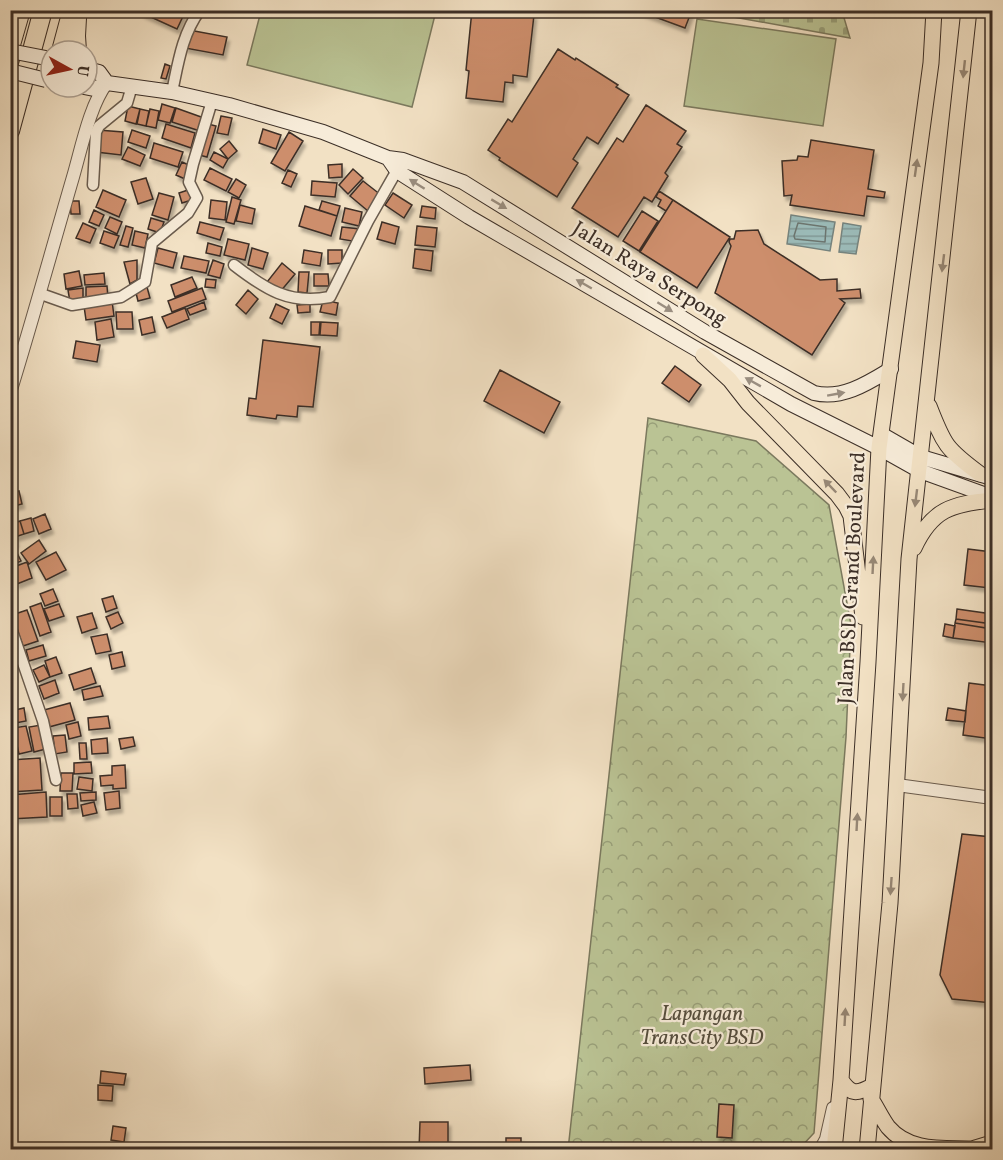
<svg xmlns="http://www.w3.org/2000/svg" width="1003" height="1160" font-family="Vollkorn,serif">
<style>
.grass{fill:#bac394;stroke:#7b795e;stroke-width:1.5}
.forest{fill:url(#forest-crowns);stroke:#7b795e;stroke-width:1.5}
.cemetery{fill:url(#cemetery-stones);stroke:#7b795e;stroke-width:1.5}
.water{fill:url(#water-rules);stroke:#76847f;stroke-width:1.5}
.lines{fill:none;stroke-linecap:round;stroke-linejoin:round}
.shore{stroke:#6c7670;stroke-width:1.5}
.building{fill:#cd8e6c;stroke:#3c2f27;stroke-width:1.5;filter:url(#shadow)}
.minor-casing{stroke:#6a5c4e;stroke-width:13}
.tertiary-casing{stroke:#6a5c4e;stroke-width:14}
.secondary-casing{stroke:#3c2f27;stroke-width:16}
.primary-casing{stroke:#3c2f27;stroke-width:17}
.motorway-casing{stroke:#3c2f27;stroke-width:20}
.minor{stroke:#f7ecd9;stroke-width:10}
.tertiary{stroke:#f7ecd9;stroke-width:12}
.secondary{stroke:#f7ecd9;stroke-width:14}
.primary{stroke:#f2e1c4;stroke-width:15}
.motorway{stroke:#f2e1c4;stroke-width:18}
.secondary-bridge-casing{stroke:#3c2f27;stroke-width:16;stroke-linecap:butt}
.secondary-bridge{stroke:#f7ecd9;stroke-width:14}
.oneway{fill:#978876}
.oneway2{fill:#9a8e80}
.labels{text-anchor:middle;stroke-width:4.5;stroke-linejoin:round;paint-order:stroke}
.street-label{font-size:21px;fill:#3c2f27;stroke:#f7ecd9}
.park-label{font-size:21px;font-style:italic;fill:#554d3d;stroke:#f7ecd9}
</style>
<defs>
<pattern id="forest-crowns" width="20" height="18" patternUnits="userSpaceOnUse" patternTransform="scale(1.5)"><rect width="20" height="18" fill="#bac394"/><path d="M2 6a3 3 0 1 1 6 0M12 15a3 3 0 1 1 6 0" fill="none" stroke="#989f79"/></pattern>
<pattern id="cemetery-stones" width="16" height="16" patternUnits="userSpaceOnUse" patternTransform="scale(1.5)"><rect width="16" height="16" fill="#bac394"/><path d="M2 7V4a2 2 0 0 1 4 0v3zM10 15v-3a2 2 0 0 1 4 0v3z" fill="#989f79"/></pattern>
<pattern id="water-rules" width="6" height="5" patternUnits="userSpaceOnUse" patternTransform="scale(1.5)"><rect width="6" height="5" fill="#9cbcba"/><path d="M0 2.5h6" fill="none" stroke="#809997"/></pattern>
<filter id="shadow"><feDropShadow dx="2.5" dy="4.5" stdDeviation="1.5" flood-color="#0004"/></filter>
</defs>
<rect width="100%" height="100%" fill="#f2e1c4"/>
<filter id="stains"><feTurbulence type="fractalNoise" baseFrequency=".00333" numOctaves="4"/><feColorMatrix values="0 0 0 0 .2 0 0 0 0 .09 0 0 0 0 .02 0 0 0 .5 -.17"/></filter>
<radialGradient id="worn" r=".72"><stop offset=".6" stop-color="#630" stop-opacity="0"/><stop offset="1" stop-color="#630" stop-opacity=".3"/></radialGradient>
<path class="grass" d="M261 11H436L412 107 247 65Z
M697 19 836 39 823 126 684 106Z"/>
<path class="forest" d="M648 418 756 441 829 505 851 625 846 737 814 1133 799 1149 568 1150Z"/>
<path class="cemetery" d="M712 11H842L850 38 712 13Z"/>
<path class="water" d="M791 215 835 222 830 251 787 244Z
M843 223 861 226 856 254 839 252Z"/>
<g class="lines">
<path class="shore" d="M798 223 826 227 825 242 795 239 794 236Z"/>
</g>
<path class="building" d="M143 10H186L177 29 142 13Z
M472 10 534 15 527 77 513 75V83L505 82 503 102 466 98 469 71 466 70Z
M636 10H692L685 28Z
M189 30 227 37 223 55 185 48Z
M558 49 575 60 576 58 618 85 616 87 629 95 598 144 587 137 573 159 578 163 557 197 499 160 500 158 488 150 508 119 512 122Z
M165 64 170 66 166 79 161 78Z
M162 104 175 108 170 123 158 120Z
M646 105 686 131 677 144 682 147 665 173 668 176 652 202 644 197 618 237 572 208 617 138 623 142Z
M128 106 140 109 136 124 125 121Z
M176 108 204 118 200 131 172 122Z
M140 109 149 111 146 126 137 124Z
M150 109 159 111 156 128 146 126Z
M221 116 232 118 228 135 217 133Z
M166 124 195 133 191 148 162 138Z
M208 124 216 126 207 157 199 155Z
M263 129 281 135 276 149 259 143Z
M98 130 123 132 121 155 96 152Z
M132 130 150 136 146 148 128 142Z
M289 132 303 141 285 171 271 163Z
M811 140 874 150 868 189 885 192 884 198 867 196 864 216 790 205 792 195 784 196 782 161 797 160 798 156 808 157Z
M229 141 237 151 228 159 220 149Z
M154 143 183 152 178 167 150 158Z
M128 147 145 155 140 166 122 159Z
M214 152 228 159 223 168 210 160Z
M182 162 191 166 185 179 176 175Z
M342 164V177L329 178 328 165Z
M210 168 232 179 226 191 204 180Z
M353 169 363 178 348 194 339 185Z
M288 170 297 174 291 187 282 183Z
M146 178 153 199 138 204 131 182Z
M236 179 246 185 239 198 228 192Z
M312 181 337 183 335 197 311 195Z
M363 181 381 195 368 211 350 196Z
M191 189 195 199 182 203 179 193Z
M103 190 126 200 119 217 96 207Z
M659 191 673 200 666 211 658 206 661 200 656 197Z
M159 193 174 197 168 220 152 215Z
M393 193 412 205 404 218 385 205Z
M232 197 241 200 234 224 226 222Z
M211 200 227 202 225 220 209 218Z
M673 200 730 237 697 288 640 252Z
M70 201H79L80 214H71Z
M322 201 340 206 337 216 319 210Z
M240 205 255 209 252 224 236 221Z
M305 206 337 216 331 236 299 226Z
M422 206 436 208 435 219 420 217Z
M345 208 362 212 359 226 342 222Z
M94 210 104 215 99 226 89 222Z
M642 211 658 221 639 251 623 241Z
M110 217 122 222 117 234 105 228Z
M151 218 164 222 160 233 148 229Z
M200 222 224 228 220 240 197 233Z
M382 222 399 227 395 244 377 239Z
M83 223 96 229 90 243 76 238Z
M126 226 133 228 128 247 120 245Z
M417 226 437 228 435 247 415 245Z
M342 227 360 229 358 242 340 239Z
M758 230 764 244 820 280 837 279V291L860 289 861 298 840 299 845 303 812 355 715 293 731 246 729 242 730 239H734L736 231Z
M104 231 119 236 114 248 100 243Z
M135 231 148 234 145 248 132 245Z
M228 239 249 244 245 260 224 255Z
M208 243 222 247 220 256 206 253Z
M158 248 177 253 173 268 154 263Z
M252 248 268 253 263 269 248 265Z
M415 249 433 251 431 271 413 268Z
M304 250 322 253 320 266 302 263Z
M328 250H342V263L328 264Z
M184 256 209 261 206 273 181 268Z
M137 260V280L130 284 124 262Z
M213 260 224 264 220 278 208 275Z
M282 263 295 274 280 292 267 282Z
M79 271 82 286 66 289 64 274Z
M299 272H309L307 293 298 292Z
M104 273 105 284 85 285 84 275Z
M314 274H328L329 286H314Z
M192 277 197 288 175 297 171 285Z
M206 279 216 280 215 288 205 287Z
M107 286 108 298 86 299V287Z
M147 287 150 298 138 301 135 289Z
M83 288V300L70 302 68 290Z
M202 288 206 299 172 312 168 301Z
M248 290 258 299 246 314 236 305Z
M323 300 338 303 336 315 320 312Z
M112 301 114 316 86 320 84 306Z
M204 302 206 309 190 315 187 309Z
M276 304 289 310 282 324 270 318Z
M310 304V312L298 313 297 305Z
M185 308 189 319 167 328 162 317Z
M116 312H132L133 329H117Z
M152 317 155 332 142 335 139 320Z
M111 319 114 337 97 340 95 322Z
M311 322H320L319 335H311Z
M321 322 338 323 337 336 320 335Z
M263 340 320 347 313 407 298 406 297 417 277 415 276 419 247 415 249 398 256 399Z
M76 341 100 345 97 362 73 358Z
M675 366 701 385 689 402 662 383Z
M500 370 560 402 544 433 484 401Z
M19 491 22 504 10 507V493Z
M45 514 51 529 39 534 33 519Z
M31 518 34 531 24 534 20 521Z
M20 521 24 534 15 537 11 524Z
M11 527 16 542 10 548V527Z
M39 540 46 551 29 564 21 553Z
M968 549 992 552 990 588 964 585Z
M16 551 21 561 10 566V553Z
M56 552 66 570 46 580 36 562Z
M27 562 32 578 17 584 11 568Z
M53 589 58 601 45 606 40 594Z
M113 596 117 608 106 612 102 599Z
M41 603 51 632 40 636 30 607Z
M59 604 64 616 49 621 44 609Z
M957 609 992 614V624L956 619Z
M27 610 38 641 23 646 12 615Z
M118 612 123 623 111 629 106 617Z
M92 613 97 628 82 633 77 617Z
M956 619 992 624V629L955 623Z
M955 623 992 629V643L953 638Z
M945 624 955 626 953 638 943 636Z
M107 634 111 651 96 654 91 637Z
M43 645 46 656 29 661 26 650Z
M122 652 125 666 112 669 109 655Z
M56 657 62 673 50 677 45 661Z
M44 665 50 677 39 682 33 670Z
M91 668 96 683 74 690 69 675Z
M55 680 59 693 44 699 39 686Z
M969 683 992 686V739L963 735Z
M100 686 103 696 84 700 82 690Z
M70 703 75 720 49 727 44 710Z
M24 708 26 721 10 724V711Z
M948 708 966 711 965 722 946 720Z
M108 716 110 728 89 730 88 718Z
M78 722 81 736 69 739 66 725Z
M41 725 46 749 34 752 29 727Z
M26 726 32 751 19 754 13 728Z
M10 733H13L17 749 10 751Z
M65 735 67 752 55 754 53 736Z
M133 737 135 746 121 749 119 739Z
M107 738 108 753 92 754 91 740Z
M79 743H86L87 759H80Z
M40 758 42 790 10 792V760Z
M91 762 92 773 74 774V763Z
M125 765 126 788 113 789V785L101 786 100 776 112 775V766Z
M61 773H73L72 791H60Z
M79 777 93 779 92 791 77 789Z
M119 791 120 808 106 810 104 793Z
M46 792 47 817 10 819V795Z
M96 792V800L81 801 80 793Z
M67 794H77L78 808 68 809Z
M50 797H62V816H50Z
M94 802 97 813 83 816 81 805Z
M962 834 992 837V1003L952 999 940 975Z
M470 1065 471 1080 425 1084 424 1068Z
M101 1071 126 1074 124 1085 100 1083Z
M98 1085 113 1086 112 1101 98 1100Z
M719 1104 734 1105 732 1138 717 1137Z
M420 1122H448V1150H419Z
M113 1126 126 1128 124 1142 111 1140Z
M506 1138H521V1150H506Z
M110 1144 129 1145V1150H110Z"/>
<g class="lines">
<g class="minor-casing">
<path id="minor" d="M172 92C178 64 182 34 200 10
M93 185 96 132 99 126 127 103 132 86
M234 265C265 289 289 305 330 297L368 221 400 165
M41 294 72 305 121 297 145 282 152 243 188 213 197 198 189 182 193 164 212 101
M10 625 43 721 56 780"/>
</g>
<g class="tertiary-casing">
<path id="tertiary" d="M10 393C32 322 52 249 73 177 81 150 90 104 107 83
M897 785 992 798
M820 1150 826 1139 833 1108"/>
</g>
<g class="secondary-casing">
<path id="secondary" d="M87 69 99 72 107 83
M84 87 94 89 107 83 172 92 229 105 323 132 388 158 403 160 463 182 705 332 814 393C842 400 868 383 891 369
M388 158 397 171 469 217 791 404 879 448 920 471 992 497
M881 434 921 457 992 478"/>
</g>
<g class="primary-casing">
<path id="primary" d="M703 355 730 380 748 403 837 494 846 506 851 516 863 617
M929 406C944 445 946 449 980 474
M914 548C932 509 952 504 992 500
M841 1080C851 1095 857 1094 872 1086
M871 1099C877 1108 882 1119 888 1127 909 1152 942 1148 971 1149
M834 1150 841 1080 868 662 879 448 931 63 934 10
M867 1150 890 903 909 559 969 10
M969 1150 992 1143"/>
</g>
<g class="motorway-casing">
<path id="motorway" d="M10 48 21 10
M61 51 72 10
M77 51 76 36 77 18
M10 131 43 10"/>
</g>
<use href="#minor" class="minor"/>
<use href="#tertiary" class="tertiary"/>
<use href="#secondary" class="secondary"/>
<use href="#primary" class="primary"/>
<use href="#motorway" class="motorway"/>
<g class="secondary-bridge-casing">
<path id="secondary-bridge" d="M10 51 51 59
M10 71 46 80"/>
</g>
<use href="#secondary-bridge" class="secondary-bridge"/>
</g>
<defs><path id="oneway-solid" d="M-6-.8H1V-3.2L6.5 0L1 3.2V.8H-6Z" transform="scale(1.5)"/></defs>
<g class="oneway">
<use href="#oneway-solid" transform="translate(964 69) rotate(96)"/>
<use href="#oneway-solid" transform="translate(916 168) rotate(-82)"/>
<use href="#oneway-solid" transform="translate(943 263) rotate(97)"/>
<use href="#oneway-solid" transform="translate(830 486) rotate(-134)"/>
<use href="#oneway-solid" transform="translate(916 498) rotate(97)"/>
<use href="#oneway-solid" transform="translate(873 565) rotate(-87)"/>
<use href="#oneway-solid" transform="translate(903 692) rotate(93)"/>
<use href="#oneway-solid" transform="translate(857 822) rotate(-87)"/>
<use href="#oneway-solid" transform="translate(891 886) rotate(94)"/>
<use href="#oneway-solid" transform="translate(845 1017) rotate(-87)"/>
</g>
<g class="oneway2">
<use href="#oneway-solid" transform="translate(417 184) rotate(-148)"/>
<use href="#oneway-solid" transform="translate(499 204) rotate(31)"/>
<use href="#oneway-solid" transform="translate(584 284) rotate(-150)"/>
<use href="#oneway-solid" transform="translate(665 307) rotate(32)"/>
<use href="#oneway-solid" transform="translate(753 382) rotate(-151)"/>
<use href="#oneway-solid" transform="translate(836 394) rotate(-10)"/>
</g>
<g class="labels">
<g class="street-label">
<text transform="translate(650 273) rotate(32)" y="7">Jalan Raya Serpong</text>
<text transform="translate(851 578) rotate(-87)" y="7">Jalan BSD Grand Boulevard</text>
</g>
<g class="park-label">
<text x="702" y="1020">Lapangan<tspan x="702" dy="24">TransCity BSD</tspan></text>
</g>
</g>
<rect width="1003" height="1160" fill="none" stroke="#f2e1c4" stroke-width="36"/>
<rect x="12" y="12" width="979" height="1136" fill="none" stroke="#3c2f27" stroke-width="3"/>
<rect x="18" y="18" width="967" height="1124" fill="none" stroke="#3c2f27" stroke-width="1.5"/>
<g transform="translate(69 69) rotate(98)"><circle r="28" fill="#f7ecd9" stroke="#aca092" stroke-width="1.5"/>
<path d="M0-4.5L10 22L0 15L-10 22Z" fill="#8f2418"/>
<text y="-9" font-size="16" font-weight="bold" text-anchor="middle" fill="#3c2f27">U</text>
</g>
<rect width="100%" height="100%" filter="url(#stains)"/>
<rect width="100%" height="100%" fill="url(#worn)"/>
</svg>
